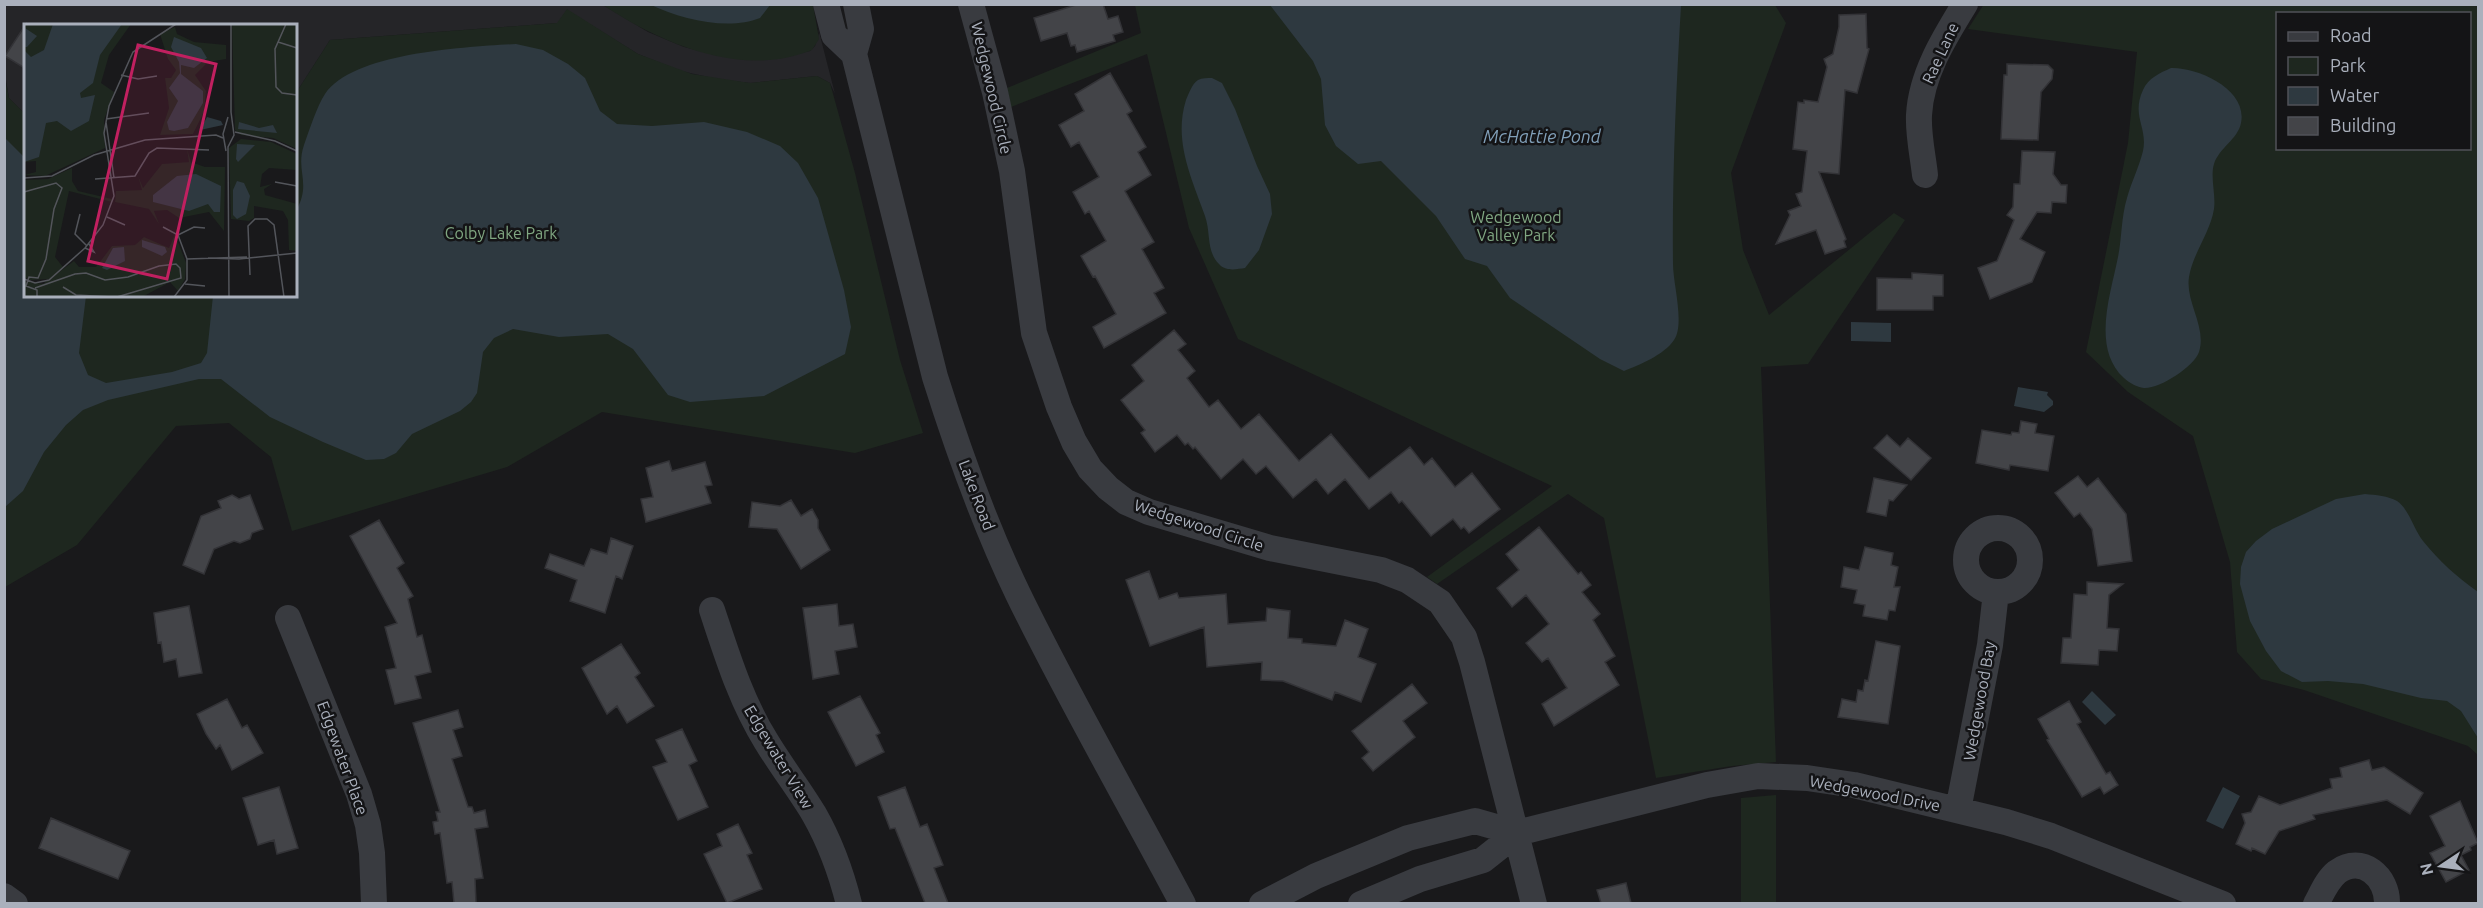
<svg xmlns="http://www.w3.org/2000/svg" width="2483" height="908" font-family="Ubuntu,sans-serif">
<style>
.built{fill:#252528}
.green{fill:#1e271f;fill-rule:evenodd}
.water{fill:#2e3940}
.building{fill:#434448;stroke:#333337;stroke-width:1.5}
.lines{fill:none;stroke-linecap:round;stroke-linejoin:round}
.minor{stroke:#393b40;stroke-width:26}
.labels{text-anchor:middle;stroke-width:5;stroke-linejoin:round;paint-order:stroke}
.street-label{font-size:16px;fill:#aab0bc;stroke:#141416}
.park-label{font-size:16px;fill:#80a782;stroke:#141416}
.water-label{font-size:18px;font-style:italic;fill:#809fb8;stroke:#141416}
.inset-road{fill:none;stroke:#53555b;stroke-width:1.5}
.view{fill:#c12060;fill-opacity:0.15;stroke:#c12060;stroke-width:3}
.inset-edge{fill:none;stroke:#aab0bc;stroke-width:3}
</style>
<rect width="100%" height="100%" fill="#19191b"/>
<path class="built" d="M4 5H603L648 32 684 47 720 56 749 59 782 57 810 51 815 46 819 33 817 24 835 94 830 83 817 76 750 83 717 79 681 71 638 54 567 10 558 23 330 40 296 93V26H26L25 114 9 98 5 74Z"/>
<path class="green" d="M1984 4 2478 5V755L2468 746 2304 690 2261 679 2237 652 2230 562 2193 436 2128 392 2086 352 2128 143 2137 52 1968 29ZM2278 14H2470V148H2278Z
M603 5H813L819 39 812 50C741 79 661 43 603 5Z
M1135 5H1775L1786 23 1731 173 1743 250 1769 315 1894 213 1905 220 1808 364 1761 367 1776 762 1732 766 1656 778 1604 518 1568 494 1437 584 1427 577 1552 486 1238 339 1189 228 1147 54 1011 107 1007 88 1141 33Z
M567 9 638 54 692 74 750 83 817 76 830 83 855 173 900 360 923 433 855 453 602 412 507 467 292 531 271 457 229 423 176 426 77 545 5 587 4 74 9 98 25 114 26 296H296V93L330 40 557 23Z
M1776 795V903H1741V798Z"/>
<path class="water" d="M651 5 770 4V5L760 18C728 31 681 19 651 5Z
M1270 5H1681C1676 91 1672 177 1673 264 1673 284 1685 324 1674 340 1664 355 1639 365 1624 371L1600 359 1510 298 1487 266 1465 259 1436 216 1381 161 1358 164 1336 146 1325 125 1321 79 1313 61Z
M516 44 543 50 568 64 585 78 600 111 617 124 652 126 704 122 747 132 780 146 798 163 818 198 844 290 851 327 845 354 764 396 690 402 668 395 633 349 608 334 559 337 513 329 494 338 483 352 477 393 471 402 460 411 412 434 396 453 384 459 366 460 323 442 270 417 221 379H199L108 400 83 410 66 425 44 452 23 491 5 507V138L25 158 26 296H86L79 353 88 375 106 383 172 372 201 363 207 353 213 296H296V211C312 183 295 171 304 145 309 131 317 106 325 94 354 52 468 47 516 44Z
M2171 68C2197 67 2248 89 2241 123 2238 139 2219 148 2214 164 2210 177 2216 195 2214 209 2210 233 2193 253 2189 277 2185 302 2207 327 2199 352 2194 367 2159 389 2144 388 2137 387 2129 383 2124 378 2091 348 2111 293 2118 257 2122 238 2121 218 2127 198 2131 183 2139 167 2143 151 2148 127 2131 116 2143 90 2148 78 2160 73 2171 68Z
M1212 78 1222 83 1235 109 1257 166 1270 194 1272 214 1259 250 1245 268C1237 269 1226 272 1219 264 1206 251 1211 233 1205 216 1192 179 1173 141 1186 100 1189 93 1192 84 1198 80 1202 78 1208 78 1212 78Z
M1851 322 1891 323V342L1851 341Z
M2018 387 2048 392 2047 395 2053 401V405L2044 412 2014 406Z
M2365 494C2376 495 2388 496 2397 501 2409 509 2414 530 2423 541 2439 561 2457 577 2478 592V738L2461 711 2447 701 2421 698 2363 684 2328 681 2302 682 2281 671 2266 651 2250 621 2240 584 2241 567 2246 552 2256 541 2272 529 2336 499Z
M2092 691 2116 715 2105 725 2082 702Z
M2223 787 2240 796 2223 829 2206 821Z"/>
<path class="building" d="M1079 4H1103L1108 19 1118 16 1123 32 1113 35 1115 41 1077 52 1075 45 1071 46 1067 33 1041 41 1034 18Z
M1866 14 1867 48 1869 49 1857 93 1845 90 1839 174 1819 172 1846 239 1844 241 1846 247 1825 254 1816 230 1776 244 1790 215 1788 211 1801 206 1796 194 1802 192 1807 151 1793 149 1798 102 1804 103V100L1818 102 1827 67 1824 59 1833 54 1839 27V15Z
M26 24V69L5 56Z
M2007 64 2048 65 2053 70 2052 79 2041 92 2038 140 2001 139 2004 75H2007Z
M1110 73 1132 111 1127 114 1146 147 1138 152 1151 175 1125 191 1154 242 1142 249 1164 288 1154 293 1166 313 1104 348 1093 327 1116 314 1095 276 1093 277 1081 256 1106 241 1089 211 1085 214 1073 192 1099 177 1079 142 1071 147 1059 125 1084 111 1075 94Z
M2022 151 2055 152 2053 174 2061 185H2067L2066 203 2052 202 2051 213 2037 212 2020 239 2045 252 2032 282 1990 299 1978 268 1997 261 2014 220 2007 215 2013 207 2014 184H2020Z
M1912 273 1943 275V296H1933V310H1877V278L1912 279Z
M1174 330 1186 344 1178 350 1195 371 1187 378 1209 407 1218 400 1241 429 1259 414 1299 461 1331 434 1369 479 1410 447 1424 465 1432 458 1455 487 1472 473 1500 509 1469 533 1464 527 1461 529 1453 519 1431 536 1402 501 1399 503 1391 492 1369 509 1345 479 1328 494 1316 479 1293 498 1266 466 1256 474 1243 459 1221 479 1195 447 1193 449 1188 443 1185 445 1177 435 1155 452 1141 433 1145 430 1121 400 1144 381 1132 365Z
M2021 421 2037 424 2035 433 2054 436 2048 471 2010 465 2009 470 1976 463 1982 430 2011 435 2012 432 2019 433Z
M1887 435 1900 447 1908 438 1931 458 1911 480 1874 448Z
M669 461 672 471 705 462 712 485 705 486 711 503 646 522 641 499 653 497 646 468Z
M2078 476 2087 487 2098 478 2126 514 2132 561 2098 566 2092 529 2080 513 2074 517 2055 493Z
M1874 478 1907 485 1893 501 1889 500 1886 516 1867 512Z
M232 495 239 499 250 495 263 529 252 533 250 539 240 543 234 541 214 549 204 574 183 565 201 516 221 508 218 501Z
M791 500 801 516 812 509 818 520V528L830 550 801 569 777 529 749 527 752 502 780 506Z
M379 520 404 563 397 568 413 596 408 599 417 637 422 635 431 672 415 676 421 698 395 704 386 670 396 668 385 627 397 623 350 536Z
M1539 527 1578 574 1581 572 1591 585 1582 592 1600 614 1593 620 1615 656 1605 662 1619 685 1554 726 1542 704 1567 688 1548 658 1542 662 1526 643 1549 624 1526 595 1512 607 1497 588 1519 570 1506 554Z
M611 538 633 546 622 579 616 576 605 613 570 601 577 580 545 568 550 554 584 566 591 549 607 554Z
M1865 547 1893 553 1891 565 1898 567 1894 587H1900L1895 611 1889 610 1887 620 1863 616 1865 605 1854 603 1857 590 1841 587 1844 567 1859 570Z
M1149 571 1159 599 1177 593 1179 598 1226 594 1228 624 1266 621 1267 608 1290 611 1288 638 1302 639V643L1336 646 1345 620 1368 629 1358 657 1376 664 1361 702 1335 692 1332 700 1283 681 1261 680 1262 662 1207 667 1204 627 1150 646 1126 580Z
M2087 582 2123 584 2109 595 2107 628 2119 629 2117 651 2099 650 2098 665 2061 663 2063 638H2071L2074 594 2087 595Z
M837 604 839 626 853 624 857 647 835 651 839 674 813 679 803 608Z
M189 606 202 673 179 677 176 659 164 662 161 642 158 643 154 613Z
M1876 641 1900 646 1888 724 1838 717 1842 699 1856 702 1858 690 1863 691 1865 680 1868 681Z
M621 644 640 673 635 677 654 706 627 723 617 706 607 714 582 668Z
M1412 684 1427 703 1403 721 1415 737 1373 771 1362 758 1369 752 1352 731Z
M860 696 880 733 876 735 884 752 856 766 828 712Z
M227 699 242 728 247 725 263 753 232 770 220 745 216 749 206 734 197 714Z
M2069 701 2081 722 2077 724 2106 774 2110 772 2118 785 2104 794 2100 787 2082 797 2047 740 2049 739 2038 719Z
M458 710 463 727 453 730 462 756 452 759 468 807H472L474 813 485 810 488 827 475 829 483 878 475 879 476 903H454L452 882 447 883 440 833 435 834 433 822 438 821 436 812H440L413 723Z
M682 729 697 761 689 765 708 807 678 820 653 767 667 762 656 740Z
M2369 760 2372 770 2384 767 2423 793 2410 814 2387 800 2313 815 2315 819 2279 831 2265 854 2252 848 2251 851 2236 844 2245 823 2242 814 2251 812 2259 796 2280 805 2332 788 2330 779 2342 777 2340 768Z
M279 787 298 848 277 854 274 840 258 845 243 798Z
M905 787 920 827 927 824 943 865 934 868 948 903H925L895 828 890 829 878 797Z
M2460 801 2478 843 2470 847 2471 850 2461 855 2469 870 2446 882 2430 853 2445 846 2430 816Z
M51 818 130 851 118 879 39 848Z
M738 824 752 853 747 855 762 889 727 903 704 854 722 846 717 834Z
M1626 883 1631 903H1601L1597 890Z"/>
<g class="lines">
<path class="minor" d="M826 4 834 35 854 54
M856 4 861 29 854 54 935 377C958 450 984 524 1018 594 1069 699 1128 800 1183 904
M971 4 995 92 1012 171 1034 333 1059 407 1074 442 1090 469 1108 488 1126 502 1149 512 1270 548 1381 570 1407 580 1440 602 1464 637 1472 662 1534 904
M1925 175C1923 156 1918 135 1919 115 1921 75 1944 38 1965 4
M1966 560a32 32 0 1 1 64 0a32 32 0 1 1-64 0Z
M712 610C727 655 741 701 766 741 781 766 799 789 814 814 830 842 841 872 849 904
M288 618 359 794 368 825 372 853 374 904
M1958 810 1990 645 1996 592
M4 896 15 904
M1262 904 1316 876 1408 838 1475 821 1517 833
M1361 904 1420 879 1483 860 1517 833 1707 785 1758 776 1807 778 1854 785 2006 822 2051 836 2223 904
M2316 904C2322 893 2327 880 2337 872 2362 854 2388 877 2387 904"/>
</g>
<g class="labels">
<g class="street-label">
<text transform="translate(1940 53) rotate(-65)" y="6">Rae Lane</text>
<text transform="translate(992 88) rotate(77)" y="6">Wedgewood Circle</text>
<text transform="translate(977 495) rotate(69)" y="6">Lake Road</text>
<text transform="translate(1199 525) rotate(18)" y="6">Wedgewood Circle</text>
<text transform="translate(1979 701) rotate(-80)" y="6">Wedgewood Bay</text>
<text transform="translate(779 757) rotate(59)" y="6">Edgewater View</text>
<text transform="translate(343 758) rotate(70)" y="6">Edgewater Place</text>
<text transform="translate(1875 793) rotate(11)" y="6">Wedgewood Drive</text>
</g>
<g class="park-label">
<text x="1516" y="223">Wedgewood<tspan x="1516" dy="18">Valley Park</tspan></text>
<text x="501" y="239">Colby Lake Park</text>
</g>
<g class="water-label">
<text x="1542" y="143">McHattie Pond</text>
</g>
</g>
<g transform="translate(24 24)">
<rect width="273" height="273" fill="#19191b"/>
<path d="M0 0H107L85 31 77 59 90 68 80 96 81 124 21 152 0 151 12 148V137L0 138ZM208 0H273V125L249 114 217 111 211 106ZM151 3 153 10 170 18 202 21V35L184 38 171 51 182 67 180 88 169 110 136 111 145 84 141 54H147L152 46 144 35 136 10ZM217 115 247 118 273 130V146L245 144 238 150 236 163 248 160 240 165 241 171 273 180V227L265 226 264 196 259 187 230 182V194L225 197 207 195 205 124ZM163 125 167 138 181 143H201L200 207 185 188 155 194 143 186 130 187 135 200 125 185 91 178 92 167 118 166 114 152 119 164 138 140 165 138ZM48 144V157L54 167 88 175V178L45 167 31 233 39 243 26 255 6 256 0 253V156L24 155ZM151 210 162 239 161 255 154 267 146 258 118 273H0V257L19 260 50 237 55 243H72L88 222 111 221 120 213 145 224Z" fill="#1e271f"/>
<path d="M29 0H98L76 31 69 59 56 69 57 74 71 71 65 97 47 107 33 97 22 99 15 133 0 138V26L7 33 20 26ZM1 4 13 12 3 23H0ZM150 13 177 24 183 34 170 44 157 41V50L179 67V79L164 104 150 107 145 106 143 98 154 77 145 64 156 49 155 38 147 23ZM183 93 197 97 199 101 176 106ZM215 98 235 104 249 101 253 109 214 105ZM213 120 231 121 214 138 212 135ZM172 150 197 162 196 188H190L184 180 165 187 129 178V171L153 152ZM213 157 220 159 226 172 222 190 213 195 209 191V166ZM118 216 141 223 143 228 138 232 118 223ZM100 223 101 237 83 246 78 244 89 224Z" fill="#2e3940"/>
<path class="inset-road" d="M262 0 251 25 252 63 258 69 273 71M254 18 273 24M97 51 114 55 133 52M82 95 125 89M82 98 90 154M211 108 251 117 273 127M202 127 199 110 204 93M0 154 28 152 70 131 121 116 192 111 199 114M71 155 111 152 125 129 133 124 185 126M251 158 273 162M0 168 32 159 38 164 30 185 22 235 14 254 5 253 2 262 13 266V273M56 190 51 210 63 222M83 193 101 201M139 203 154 211 163 235V256L150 273M154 211 170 203 181 204M61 224 70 228 65 220M184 234 215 235 273 229M163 235 223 233M226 251 224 202 231 195H243L250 201 260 273M0 255 11 259 25 256 61 224 79 201 90 172 80 109 85 82 109 28 152 0M161 260 181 262M39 263 52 271 89 273M11 264 51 250 62 249 81 256 104 253 135 242 152 240 156 244 157 254 93 273M205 273 204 123 210 111 207 88V0"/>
<path class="view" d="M114 21 192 40 143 255 64 237Z"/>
<rect width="273" height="273" class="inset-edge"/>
</g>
<rect width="2483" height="908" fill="none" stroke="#aab0bc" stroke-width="12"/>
<rect x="2276" y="12" width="195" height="138" fill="#141416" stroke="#505258" stroke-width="1.5"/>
<rect x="2288" y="32" width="30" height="9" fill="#393b40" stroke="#505258" stroke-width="1.5"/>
<text x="2330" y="42" font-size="18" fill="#aab0bc">Road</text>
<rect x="2288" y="57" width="30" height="18" fill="#1e271f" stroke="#505258" stroke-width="1.5"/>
<text x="2330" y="72" font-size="18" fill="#aab0bc">Park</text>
<rect x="2288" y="87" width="30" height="18" fill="#2e3940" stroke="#505258" stroke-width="1.5"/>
<text x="2330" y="102" font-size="18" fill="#aab0bc">Water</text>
<rect x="2288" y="117" width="30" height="18" fill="#434448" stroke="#505258" stroke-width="1.5"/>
<text x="2330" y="132" font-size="18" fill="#aab0bc">Building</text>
<g transform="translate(2441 866) rotate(257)" stroke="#141416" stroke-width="4.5" paint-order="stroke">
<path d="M0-4.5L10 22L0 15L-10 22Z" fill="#aab0bc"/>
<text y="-9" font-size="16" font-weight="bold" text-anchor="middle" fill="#aab0bc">N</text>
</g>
</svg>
